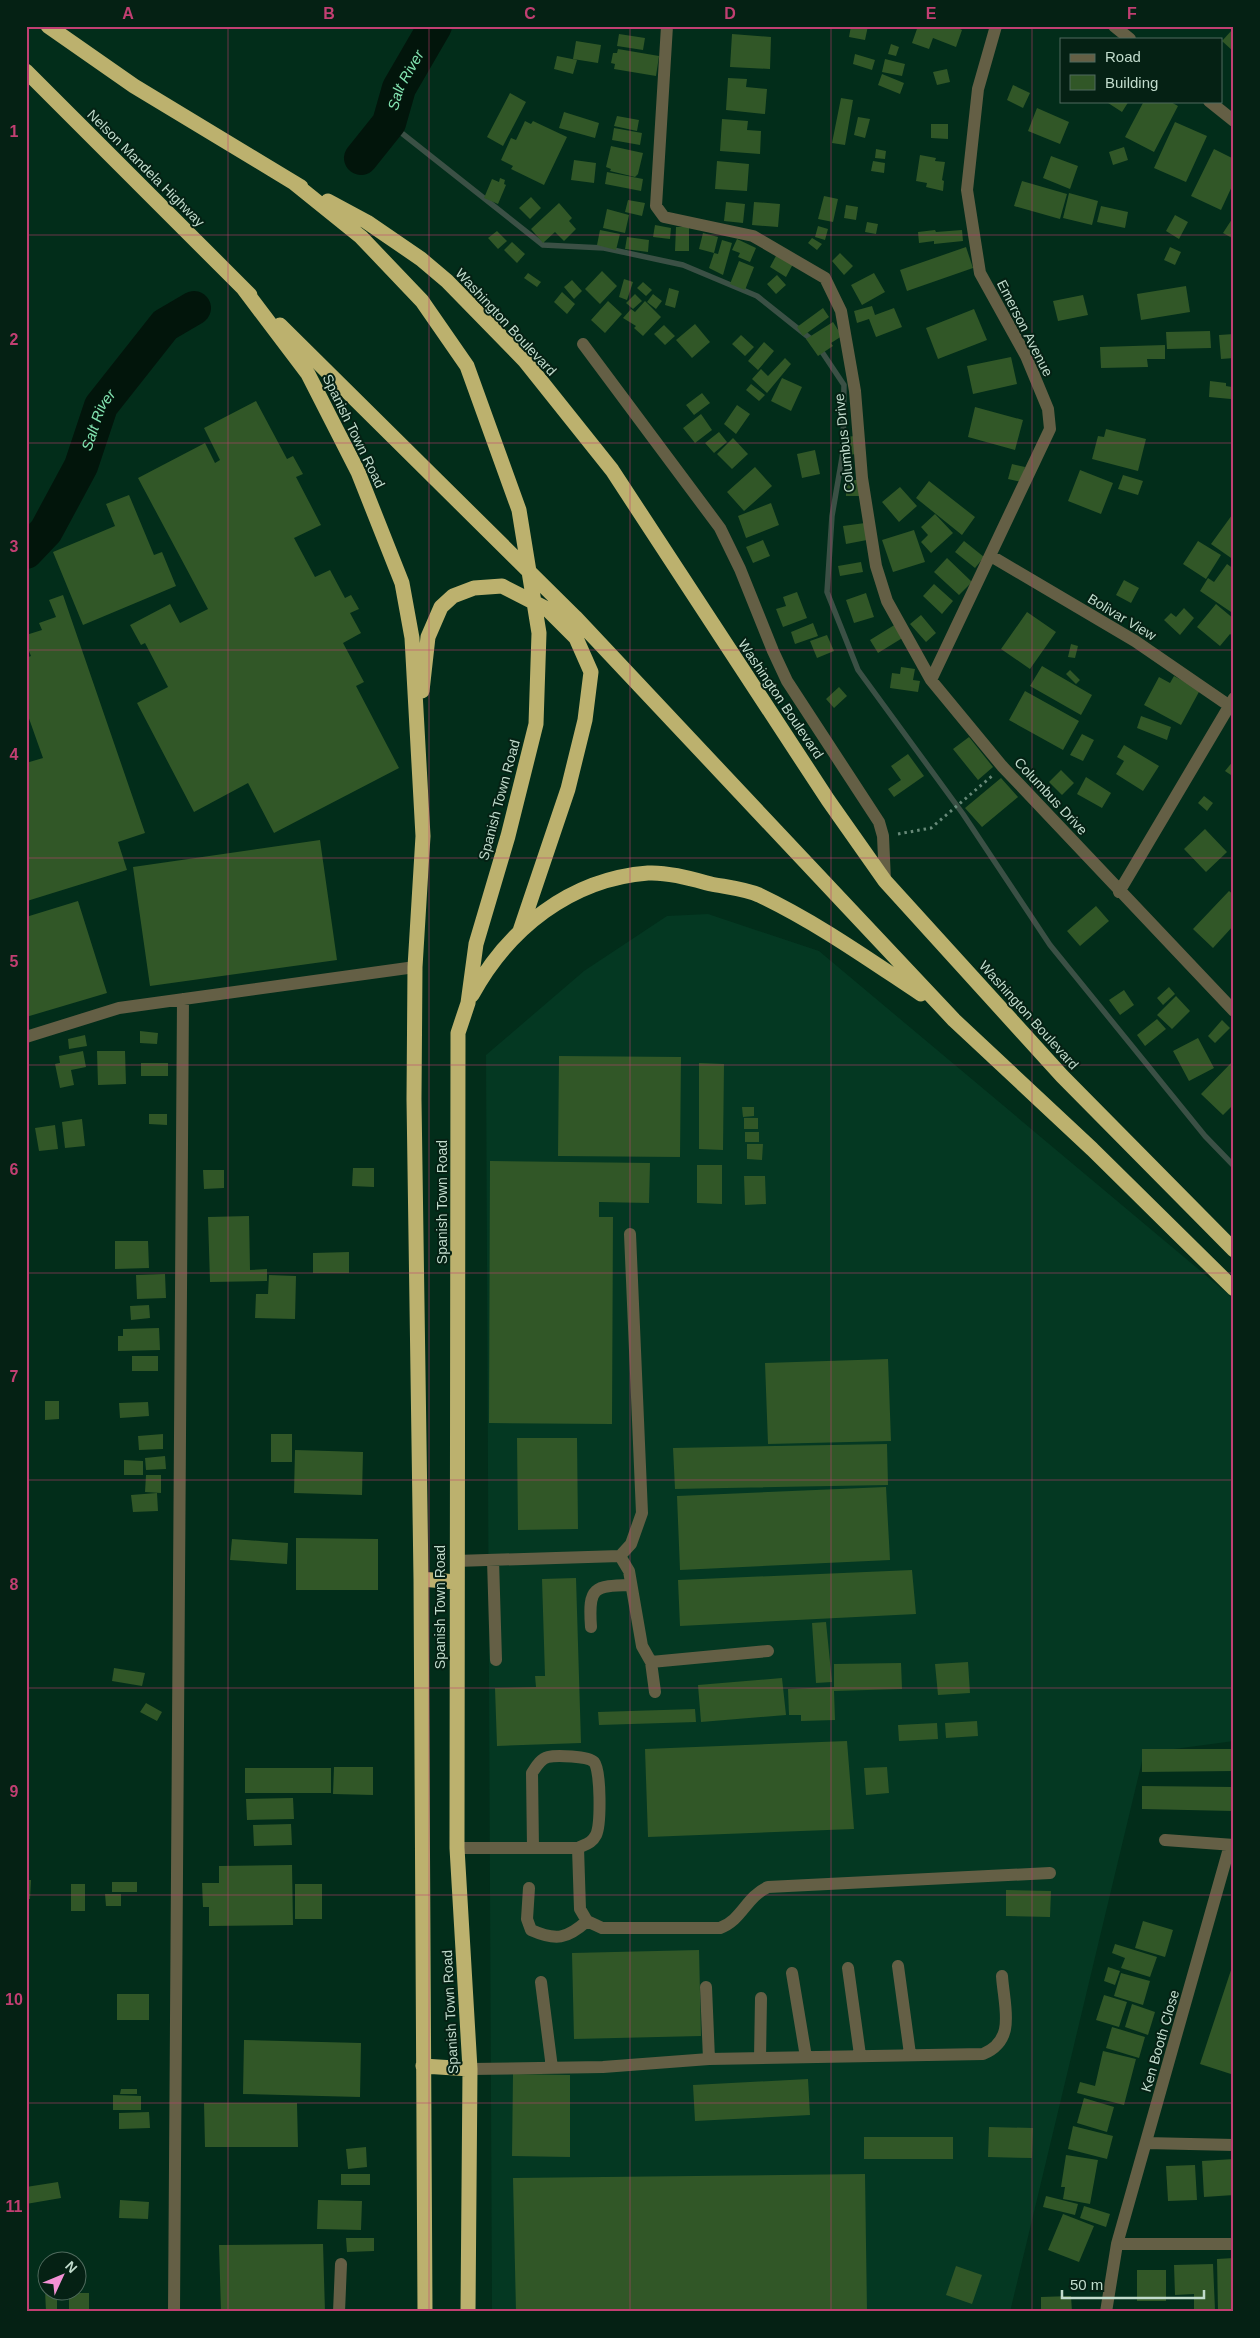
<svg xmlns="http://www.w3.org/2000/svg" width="1260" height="2338" font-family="Arial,sans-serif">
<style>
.built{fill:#043822}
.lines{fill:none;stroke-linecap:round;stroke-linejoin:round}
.stream{stroke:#3b5045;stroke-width:5.5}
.river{stroke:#02150b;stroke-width:34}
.building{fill:#315727}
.path{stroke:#688a79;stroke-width:3;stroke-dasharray:2.5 4;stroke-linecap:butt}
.minor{stroke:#645f45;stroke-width:12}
.highway{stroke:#bcb16e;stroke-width:15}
.grid{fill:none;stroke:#c23f72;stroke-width:1;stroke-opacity:0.55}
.labels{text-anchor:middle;stroke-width:4;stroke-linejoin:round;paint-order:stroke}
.street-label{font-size:14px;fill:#c1dbcc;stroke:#052114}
.water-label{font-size:15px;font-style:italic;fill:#83e4b1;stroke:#052114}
.neatline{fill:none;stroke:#c23f72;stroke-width:2}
.grid-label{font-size:16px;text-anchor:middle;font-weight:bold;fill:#c23f72}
</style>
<rect width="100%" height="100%" fill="#022d1a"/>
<path class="built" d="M708 914 819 951 1234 1299V1741L1144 1753 1010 2312H492L486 1055 584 971 667 916Z"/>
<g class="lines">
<path class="stream" d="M389 123 543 245 604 248 683 265 757 296 816 343 844 385 843 452 832 516 827 592 858 670 963 814 1050 945 1205 1136 1234 1166"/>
<g class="river">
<path id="s1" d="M361 158 389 123 399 88 435 26"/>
<path id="s2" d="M26 552 46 531 81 466 101 406 165 325 194 308"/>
</g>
</g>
<path class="building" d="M851 26H868L865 40 849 37Z
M918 26H954L962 30 956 47 933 38 929 49 912 43Z
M1232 30 1234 31V52L1222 41Z
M619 34 645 38 643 50 617 46Z
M732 34 771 37 770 69 730 67Z
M576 41 601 45 598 63 573 59Z
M891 44 899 47 896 56 888 54Z
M618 49 659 56 656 76 614 69 615 64 611 63 613 53H617Z
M855 54 875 60 872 70 853 64Z
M557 56 577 60 573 74 554 69Z
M885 59 905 64 902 76 882 72Z
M947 69 950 82 937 85 933 72Z
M882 74 904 83 900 94 878 85Z
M728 78 747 79 746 87 767 89 765 114 726 110Z
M1013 85 1030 93 1023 108 1007 100Z
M510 93 526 102 503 146 487 137Z
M841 98 853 100 845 145 832 143Z
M1105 101H1129L1122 112Z
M1144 101H1169L1178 106 1154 152 1125 137Z
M1037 108 1069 122 1060 144 1028 131Z
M564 112 599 123 595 138 559 128Z
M617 116 639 120 637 131 614 126Z
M858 117 870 119 865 138 854 135Z
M722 119 748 121 747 130 761 131 760 154 720 151Z
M525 121 531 124 533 121 567 137 544 185 511 169 513 166 501 160 511 138 516 140Z
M1175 122 1207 136 1186 182 1154 168Z
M931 124H948V139L931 138Z
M614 128 642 133 640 145 612 140Z
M611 146 643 153 638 174 635 177 610 171 611 169 606 167Z
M1124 147 1128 160 1113 165 1109 152Z
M876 149 886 151 885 159 875 158Z
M1214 149 1234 159V182L1221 210 1191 196Z
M920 155 936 158 935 161 945 162 942 180 944 181 943 191 926 187 927 183 916 181Z
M1051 156 1078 166 1070 189 1043 178Z
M574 160 596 163 594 183 571 180Z
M717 161 749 164 747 191 715 189Z
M873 161 885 163 884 173 871 171Z
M607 172 643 179 641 191 605 184Z
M500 178 505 180 504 184 506 185 498 204 484 198 492 179 499 182Z
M1022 181 1067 194 1060 219 1014 206Z
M1069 193 1098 201 1092 225 1063 218Z
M824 196 838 199 833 222 818 219Z
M531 197 541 208 530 219 519 208Z
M628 200 645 203 642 216 625 212Z
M726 202 745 204 743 223 724 221Z
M754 202 780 204 778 227 752 225Z
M559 203 572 218 569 221 576 229 564 241 555 232 543 243 531 229Z
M846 205 858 207 856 220 844 218Z
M1101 206 1128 212 1125 228 1097 222Z
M607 209 629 215 625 233 603 228Z
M1175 215 1188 222 1179 239 1166 231Z
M1234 216V239L1223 233Z
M867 222 878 224 876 234 865 232Z
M655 225 671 228 670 239 653 237Z
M818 226 828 229 825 240 815 237Z
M676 227H689V251H675Z
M600 230 620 234 616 250 597 245Z
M935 230 936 232 962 230 963 241 934 244V241L919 243 918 232Z
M497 231 507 241 498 249 488 238Z
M703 233 718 237 714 253 699 249Z
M627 237 649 240 648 252 625 249Z
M812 238 822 244 817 250 808 243Z
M737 239 756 248 750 262 738 257 740 253 732 250Z
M722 240 732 243 723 275 709 268 714 253 718 254Z
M512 242 525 254 517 263 504 250Z
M966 247 973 268 907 291 900 270Z
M1170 247 1181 252 1175 265 1164 260Z
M840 253 853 266 844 275 832 261Z
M777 254 793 264 786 277 770 267Z
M739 261 754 267 745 290 730 284Z
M602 271 617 286 600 304 585 289Z
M528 273 541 282 537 287 524 278Z
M874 273 885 292 862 305 851 285Z
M777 275 786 285 776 294 767 284Z
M624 279 633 282 627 300 619 297Z
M572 280 582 291 574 299 564 287Z
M643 282 652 290 646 296 637 288Z
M1186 286 1190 312 1141 320 1137 294Z
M669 288 679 291 675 308 665 305Z
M562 292 575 304 567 314 554 302Z
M635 294 642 301 633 309 626 303Z
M653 294 662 301 656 309 647 302Z
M1083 295 1088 315 1058 321 1053 301Z
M608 301 622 314 605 333 591 320Z
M645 301 661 317 643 336 634 328 636 326 623 318 631 309 635 312Z
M872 306 875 315 894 308 902 327 876 337 869 319 857 323 854 311Z
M823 308 829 317 803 336 797 327Z
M974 309 987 340 938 359 926 328Z
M833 322 842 336 831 343 833 346 818 356 806 339Z
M695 324 710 342 692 358 676 340Z
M664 325 675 336 665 345 654 334Z
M1210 331 1211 348 1167 349 1166 332Z
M1234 334V358L1221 359 1219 335Z
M741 335 754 347 745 356 732 344Z
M764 342 774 351 758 370 748 361Z
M1165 345V359H1147L1148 367 1101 368 1100 347Z
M1011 357 1017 384 973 394 967 366Z
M785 358 791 364 767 393 752 379 761 369 768 376Z
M782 378 802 387 791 411 771 401Z
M1210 381 1226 383V386L1232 387 1231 399 1209 397Z
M751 384 765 395 759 401 746 390Z
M702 393 710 403 694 415 686 405Z
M256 401 287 459 293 456 303 474 296 477 321 525 294 538 315 577 330 570 345 598 351 595 359 609 350 613 361 633 343 643 364 682 356 686 399 768 274 833 248 783 194 812 137 703 168 687 145 643 141 645 130 625 170 604 180 623 208 609 138 478 205 443 215 463 220 460 204 428Z
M737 405 750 414 736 434 724 424Z
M975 407 1023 420 1015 450 968 437Z
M701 414 712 430 695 443 683 428Z
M1106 429 1146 439 1138 471 1092 459 1098 436 1104 437Z
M719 432 727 442 714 453 705 443Z
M854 436 856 454 847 455 846 437Z
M733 438 748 454 732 469 717 454Z
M815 450 820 474 802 478 797 454Z
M1012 464 1025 467 1022 482 1008 479Z
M755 467 772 486 744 511 727 492Z
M1080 470 1113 483 1101 514 1068 501Z
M1123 475 1143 481 1138 495 1118 489Z
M846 480H859V496H846Z
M929 481 975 517 962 535 916 498Z
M900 487 917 506 899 522 882 502Z
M129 495 154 555 162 552 176 586 83 625 53 552 115 526 106 504Z
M771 503 779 525 746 538 738 516Z
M935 514 953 533 931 553 921 542 928 535 921 527Z
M1232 515 1234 517V560L1211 544Z
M865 523 867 540 846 544 843 526Z
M914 530 925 562 893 572 882 540Z
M763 540 770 556 753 563 746 547Z
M964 541 984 557 975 568 955 552Z
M1198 541 1221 555 1206 579 1183 564Z
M947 558 972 582 959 595 934 572Z
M861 562 863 572 840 576 838 566Z
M1227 564 1234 569V614L1200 591 1208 578 1214 582Z
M1124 580 1139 588 1131 603 1116 595Z
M934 584 953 601 942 614 923 596Z
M797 592 807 618 783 627 776 609 786 606 783 597Z
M866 593 874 617 854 623 846 600Z
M63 595 145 833 118 842 127 870 27 901 26 763 43 758 26 710V658L31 656 26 644V635L42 630 39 623 56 617 49 600Z
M1216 604 1234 619V637L1230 634 1220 646 1197 627Z
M1184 608 1194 618 1180 635 1164 620 1171 613 1176 617Z
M1027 612 1056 632 1030 669 1001 649Z
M921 615 936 633 926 642 910 624Z
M813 623 818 636 795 644 791 632Z
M896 624 904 637 878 653 870 640Z
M827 635 834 651 817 658 810 641Z
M1071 644 1078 646 1075 658 1068 657Z
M1042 666 1092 695 1081 715 1030 686Z
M901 667 915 669 913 680 920 681 918 692 890 688 892 673 900 674Z
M1070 670 1080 680 1076 684 1066 674Z
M1174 676 1200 690 1181 725 1144 705 1159 677 1170 683Z
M839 687 847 696 834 708 826 699Z
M1025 691 1079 721 1063 750 1009 720Z
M1141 716 1171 727 1167 740 1137 728Z
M1082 734 1094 740 1083 761 1070 755Z
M969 737 993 767 978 780 953 749Z
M1124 745 1159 766 1143 791 1116 774 1124 761 1117 757Z
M908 754 924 776 894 797 888 789 901 780 891 766Z
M1234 760V777L1225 771Z
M1061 770 1074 783 1062 795 1049 782Z
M1086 777 1111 793 1102 808 1077 794Z
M1001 778 1018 797 982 827 965 808Z
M1204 796 1213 803 1207 811 1198 803Z
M1205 829 1227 852 1206 872 1184 849Z
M320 840 337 960 150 986 133 867Z
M1229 891 1234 895V925L1213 948 1193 929Z
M78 901 107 993 26 1017V917Z
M1096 906 1109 921 1080 946 1067 931Z
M1169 987 1175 994 1163 1005 1157 998Z
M1124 990 1134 1005 1120 1015 1109 1000Z
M1176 996 1190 1011 1172 1029 1157 1015Z
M1157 1019 1166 1029 1145 1046 1137 1035Z
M1222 1020 1230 1028 1215 1043 1208 1036Z
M140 1031 158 1033 157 1044 140 1043Z
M85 1035 87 1046 69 1049 68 1039Z
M1198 1038 1214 1068 1189 1081 1173 1051Z
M83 1051 86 1067 71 1070 74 1085 60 1088 55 1064 60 1063 59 1056Z
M97 1051H125L126 1084 98 1085Z
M559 1056 681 1057 680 1157 558 1156Z
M1234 1060V1104L1223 1115 1201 1094Z
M141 1063H168V1076H141Z
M699 1063 724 1064 723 1150 699 1149Z
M742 1107H754V1116L743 1117Z
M149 1114H167V1125L149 1124Z
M744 1118H758V1129H744Z
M82 1119 85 1146 65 1148 62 1122Z
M55 1125 58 1149 39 1151 35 1128Z
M745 1132H759V1142H745Z
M747 1144H763L762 1160 747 1159Z
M490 1161 650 1163 649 1203 599 1202V1217H613L612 1424 489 1423Z
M697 1165H722V1204L697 1203Z
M353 1168H374V1187L352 1186Z
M203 1170H224V1188L204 1189Z
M744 1176H765L766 1204 745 1205Z
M249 1216 250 1270 267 1269V1281L210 1282 208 1217Z
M115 1241H148L149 1268 115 1269Z
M349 1252V1273H313V1253Z
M165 1274 166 1298 137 1299 136 1275Z
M269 1275 296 1276 295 1319 255 1318 256 1294H268Z
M149 1305 150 1318 131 1320 130 1306Z
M159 1328 160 1350 118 1351V1336H123V1329Z
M132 1356H158V1371H132Z
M888 1359 891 1441 768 1444 765 1363Z
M45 1401H59V1419L45 1420Z
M148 1402 149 1416 120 1418 119 1403Z
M163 1434V1449L139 1450 138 1436Z
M271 1434H292V1462H271Z
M517 1438H577L578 1529 518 1530Z
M887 1444 888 1485 675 1489 673 1448Z
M295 1450 363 1452 362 1495 294 1493Z
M165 1456 166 1469 146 1470 145 1458Z
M124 1460 143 1461V1475H124Z
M146 1475H161V1493L145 1492Z
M886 1487 890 1560 680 1570 677 1496Z
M157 1493 158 1511 133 1512 131 1495Z
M296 1538 378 1539V1590H296Z
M232 1539 288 1543 287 1564 230 1560Z
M912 1570 916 1614 680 1626 678 1580Z
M576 1578 581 1743 497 1746 495 1688 536 1687 535 1676H545L542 1579Z
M826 1622 832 1682 816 1683 812 1623Z
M968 1662 970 1693 938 1695 935 1664Z
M901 1663 902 1689 834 1691 835 1720 801 1721V1715H789L788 1689 834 1687V1664Z
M114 1668 145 1673 142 1686 112 1681Z
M782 1678 786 1715 701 1722 698 1685Z
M146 1703 162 1712 157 1721 140 1712Z
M695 1709 696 1722 599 1725 598 1712Z
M977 1721 978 1736 946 1738 945 1723Z
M937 1723 938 1739 899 1741 898 1725Z
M847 1741 854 1829 648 1837 645 1749Z
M1142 1749H1234V1771L1142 1772Z
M334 1767H373V1795L333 1794Z
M887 1767 889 1793 866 1795 864 1768Z
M245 1768H331V1793H245Z
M1142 1786 1233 1787V1811L1142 1809Z
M293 1798 294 1819 247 1820 246 1799Z
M291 1824 292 1845 254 1846 253 1825Z
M292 1865 293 1925 209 1926V1907H203L202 1883H219V1866Z
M26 1880H31L30 1899H26Z
M112 1882H137V1892H112Z
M71 1884H85V1911H71Z
M295 1884H322V1919H295Z
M1006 1890 1051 1891 1050 1917 1006 1916Z
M105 1894H121V1906H106Z
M1143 1921 1173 1930 1165 1957 1135 1948Z
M1115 1944 1157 1957 1150 1977 1121 1968 1125 1958 1112 1953Z
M699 1950 701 2036 574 2039 572 1953Z
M1234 1961V2075L1200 2064Z
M1108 1967 1120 1971 1115 1985 1104 1981Z
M1121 1973 1150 1981 1143 2005 1114 1996Z
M117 1994H149V2020H117Z
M1104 1995 1127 2002 1119 2027 1096 2020Z
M1132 2004 1155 2012 1148 2035 1125 2027Z
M1112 2027 1145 2037 1139 2058 1106 2048Z
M244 2040 361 2043 360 2097 243 2094Z
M1103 2051 1136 2059 1124 2105 1077 2093 1080 2082 1095 2086Z
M513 2074 570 2075V2157L512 2156Z
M808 2079 810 2115 695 2121 693 2085Z
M121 2089H137V2094H120Z
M113 2095 141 2096V2110H113Z
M1084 2098 1114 2107 1107 2132 1077 2123Z
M204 2103H297L298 2147H205Z
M149 2112 150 2128 119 2129V2113Z
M1073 2126 1113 2136 1107 2159 1068 2149Z
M989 2127 1033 2128 1032 2158 988 2157Z
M864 2137H953V2159H864Z
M366 2147 367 2167 348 2169 346 2149Z
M1066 2155 1098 2160 1090 2204 1063 2199 1065 2187H1061Z
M1234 2159V2195L1204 2197 1202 2161Z
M1195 2165 1197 2200 1168 2201 1166 2166Z
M341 2174H370V2185H341Z
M865 2174 867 2312H516L513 2178Z
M58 2182 61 2198 26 2204V2187Z
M1046 2196 1078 2204 1075 2215 1043 2207Z
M120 2200 149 2202 148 2219 119 2218Z
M318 2200 362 2201 361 2230 317 2229Z
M1084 2206 1110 2214 1106 2227 1080 2218Z
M1063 2214 1094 2226 1079 2262 1048 2250Z
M346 2238H374V2251L347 2252Z
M323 2244 325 2312H221L219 2245Z
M1234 2258V2311H1218L1217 2259Z
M1213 2264 1215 2310 1194 2311V2294L1175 2295 1174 2265Z
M956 2266 982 2275 972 2304 946 2295Z
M1137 2270H1166V2301H1137Z
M45 2290H57V2312H46Z
M69 2293H89V2312H69Z
M1071 2296 1072 2312H1041V2297Z"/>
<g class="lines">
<path class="path" d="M898 834 931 828 992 776"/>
<path class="minor" d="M667 26 656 206 664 217 753 236 825 278 841 311 855 391 862 478 876 566 887 601 931 680 1002 766 1234 1011
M1114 26 1130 39
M1209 101 1234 121
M583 344 720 528 740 569 773 651 787 681 879 822 883 836 885 881
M991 556 1135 641 1234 709
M931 680 1050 429 1048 409 1026 356 980 273 967 190 978 89 996 26
M1119 892 1234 698
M26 1037 119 1008 415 967
M620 1556 629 1571 642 1646 651 1662 655 1692
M493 1560 496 1660
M456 1561 620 1556 631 1544 642 1513 630 1234
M591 1627C588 1586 594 1586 631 1585
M651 1662 768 1651
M1165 1840 1234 1845
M457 1848H578C586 1844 592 1843 596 1835 601 1825 601 1770 594 1762 588 1756 556 1755 548 1757 540 1759 536 1767 532 1773L533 1848
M578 1848 580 1909 587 1921 602 1928H720C742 1920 746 1897 768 1887L1050 1873
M529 1888 527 1919 531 1930C556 1941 567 1939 587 1921
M898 1966 910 2054
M848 1968 860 2055
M792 1973 806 2057
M541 1982 552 2068
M706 1987 709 2059
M760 2058 761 1998
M470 2069 603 2067 709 2059 983 2054C1017 2040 1004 2007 1002 1976
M1146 2143 1234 2145
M1117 2244H1234
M174 2312 183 999
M339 2312 341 2264
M1106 2312 1117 2244 1230 1845"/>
<path class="highway" d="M48 26 134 86 301 187
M26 71 250 295
M294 183 361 237 422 301 467 366 519 510 539 633 536 724 508 836 476 944 468 1003 458 1033 457 1848 470 2069 468 2312
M328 201 367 222 421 259 447 281 525 361 612 470 828 800 885 881 1062 1076 1234 1250
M243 288 308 374 358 472 402 583 412 638 423 836 415 967 414 1099 421 1579 425 2312
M280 325 575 617 954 1020 1092 1149 1234 1289
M422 691 428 637 441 607 453 596 474 588 502 586 547 609 576 638 591 672 585 720 568 789 520 931
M472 995C508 929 570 879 648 873 668 872 692 879 711 884 726 887 745 889 759 895 816 922 868 959 921 994
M421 1579 456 1582
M423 2066 470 2069"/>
</g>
<path class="grid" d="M228 26V2312M429 26V2312M630 26V2312M831 26V2312M1032 26V2312M26 235H1234M26 443H1234M26 650H1234M26 858H1234M26 1065H1234M26 1273H1234M26 1480H1234M26 1688H1234M26 1895H1234M26 2103H1234"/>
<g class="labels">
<g class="street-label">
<text transform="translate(146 168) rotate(45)" y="5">Nelson Mandela Highway</text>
<text transform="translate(506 322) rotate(47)" y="5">Washington Boulevard</text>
<text transform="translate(1025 328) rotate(63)" y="5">Emerson Avenue</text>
<text transform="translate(354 431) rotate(64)" y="5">Spanish Town Road</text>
<text transform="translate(844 443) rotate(-96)" y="5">Columbus Drive</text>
<text transform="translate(1122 617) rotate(31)" y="5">Bolivar View</text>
<text transform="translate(781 699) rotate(56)" y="5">Washington Boulevard</text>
<text transform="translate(1051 796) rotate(47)" y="5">Columbus Drive</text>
<text transform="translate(499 800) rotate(-75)" y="5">Spanish Town Road</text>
<text transform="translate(1029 1015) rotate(48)" y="5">Washington Boulevard</text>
<text transform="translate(442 1202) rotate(-90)" y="5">Spanish Town Road</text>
<text transform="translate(440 1607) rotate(-90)" y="5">Spanish Town Road</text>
<text transform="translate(450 2012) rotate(-93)" y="5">Spanish Town Road</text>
<text transform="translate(1160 2041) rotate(-74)" y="5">Ken Booth Close</text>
</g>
<g class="water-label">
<text dy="5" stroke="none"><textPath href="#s1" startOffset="91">Salt River</textPath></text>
<text dy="5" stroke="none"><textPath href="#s2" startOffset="152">Salt River</textPath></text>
</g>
</g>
<rect width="1260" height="2338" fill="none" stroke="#052114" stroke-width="55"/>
<rect x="1060" y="38" width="162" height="65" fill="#052114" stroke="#506b5e"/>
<rect x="1070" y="54" width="25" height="8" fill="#645f45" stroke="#506b5e"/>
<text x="1105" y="62" font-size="15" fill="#c1dbcc">Road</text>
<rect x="1070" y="75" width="25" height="15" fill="#315727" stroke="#506b5e"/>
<text x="1105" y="88" font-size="15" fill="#c1dbcc">Building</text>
<g transform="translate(62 2276) rotate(46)"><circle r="24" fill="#052114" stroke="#506b5e"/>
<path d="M0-4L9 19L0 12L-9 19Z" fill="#f391d5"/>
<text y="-8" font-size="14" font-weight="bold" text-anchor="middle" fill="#c1dbcc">N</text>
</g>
<path d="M1062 2290v8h142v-8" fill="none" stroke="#c1dbcc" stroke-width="2.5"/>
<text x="1070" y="2290" font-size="15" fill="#c1dbcc" stroke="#052114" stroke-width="4" paint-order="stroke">50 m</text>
<rect x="28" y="28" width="1204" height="2282" class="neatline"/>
<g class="grid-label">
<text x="128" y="19">A</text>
<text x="329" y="19">B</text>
<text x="530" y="19">C</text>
<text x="730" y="19">D</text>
<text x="931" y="19">E</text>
<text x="1132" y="19">F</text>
<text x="14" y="137">1</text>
<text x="14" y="345">2</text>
<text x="14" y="552">3</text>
<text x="14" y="760">4</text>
<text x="14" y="967">5</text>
<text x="14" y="1175">6</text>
<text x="14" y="1382">7</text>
<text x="14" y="1590">8</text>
<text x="14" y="1797">9</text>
<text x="14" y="2005">10</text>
<text x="14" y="2212">11</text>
</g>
</svg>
